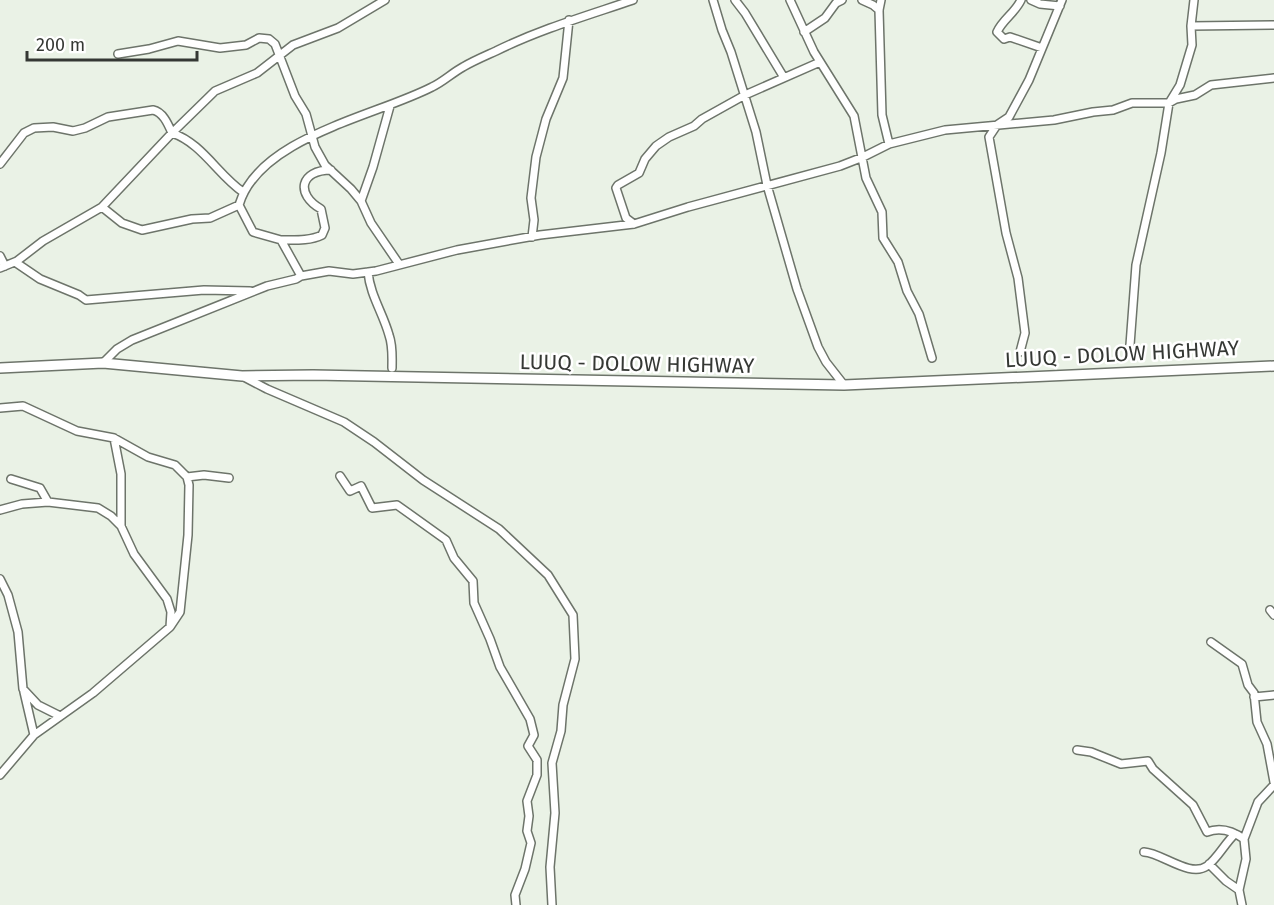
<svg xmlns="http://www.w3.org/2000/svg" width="1274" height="905" font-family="'Fira Sans',sans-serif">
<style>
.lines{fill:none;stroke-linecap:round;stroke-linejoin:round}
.minor-casing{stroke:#6d746a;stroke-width:10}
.major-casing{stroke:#6d746a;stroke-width:12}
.minor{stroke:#fff;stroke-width:7}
.major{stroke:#fff;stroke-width:9}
.labels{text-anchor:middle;stroke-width:5;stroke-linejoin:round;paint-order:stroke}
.street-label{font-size:21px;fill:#353834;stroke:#fff}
</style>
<rect width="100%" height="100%" fill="#eaf2e6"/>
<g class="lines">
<g class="minor-casing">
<path id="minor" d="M713 0 722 30 731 52 756 132 767 185 797 289 818 347 826 362 844 385
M735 0 745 13 783 76
M790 0 814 52 854 116 866 178 882 212 883 238 898 262 907 291 919 314 932 358
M862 0 873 5 879 10
M881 0 879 10 882 115 889 144
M1021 0C1015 13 1003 19 997 32L1004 39 1010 37 1042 48
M1031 0 1040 4 1060 6
M1191 26 1274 25
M804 32 825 18 836 3 842 0
M118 54 149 49 178 41 220 48 246 45 259 38 269 39 275 44 295 96 306 114 315 147 325 165 351 189 361 201
M390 106 373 167 361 201 371 223 399 264
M0 164 24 133 34 128 53 127 73 131 85 128 108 117 153 110C163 112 168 124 172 133 202 143 218 175 243 192
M239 205 253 232 281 240 301 276
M102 207 122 223 142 230 192 219 210 218 239 205C259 137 376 116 432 87 443 82 452 73 463 67 473 61 485 56 496 51 541 29 586 16 633 0
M634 224 626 218 616 188 618 185 639 173 645 159 656 146 669 137 694 126 702 119 745 95 820 62
M532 237 534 220 531 198 536 157 546 119 563 78 569 20
M281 240C295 240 310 241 322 235L325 228 321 209C295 194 300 170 331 170
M0 256 5 266
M15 262 40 279 79 295 86 300 204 290 250 291
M0 268 17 261 43 241 102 207 172 133 215 91 257 73 293 45 338 28 385 0
M368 272C370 295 383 313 389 335 393 346 392 357 392 368
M1130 345 1136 265 1161 153 1169 103 1180 85 1192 45 1191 26 1194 0
M1020 352 1025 333 1018 278 1006 233 989 137 997 125 1009 117 1029 80 1062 0
M103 363 117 349 132 340 267 286 296 279 301 276 329 271 353 274 376 271 457 250 540 235 634 224 688 207 840 166 863 157 889 144 945 130 1054 120 1093 112 1113 110 1132 103H1169L1176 99 1195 95 1211 85 1274 78
M244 377 267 389 344 422 374 442 423 480 499 529 548 575 573 615 575 659 563 705 561 731 552 763 555 813 550 867 552 905
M0 408 23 406 77 431 114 438
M340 476 350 491 361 486 372 508 397 505 446 540 454 558 473 581 474 603 490 639 500 667 530 719 534 735 528 746 537 760V775L527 801 529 816 527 831 531 843 525 869 515 895 516 905
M11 479 40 488 48 502
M0 510 22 504 48 502 98 508 111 516 121 526V474L114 438 148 457 175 465 187 477 204 475 229 478
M0 579 8 595 18 632 23 689 38 705 60 716
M1270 610 1274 615
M170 627 180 612 188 535 189 485 187 477
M1211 642 1242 664 1248 685 1254 693 1257 722 1267 744 1274 782
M1254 697 1274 695
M34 735 93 693 170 627 171 612 167 599 134 554 121 526
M1077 750 1091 752 1121 764 1148 761 1153 769 1193 805 1207 832C1220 827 1233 831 1244 839L1246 859 1239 890
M0 775 34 735 24 692
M1244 839 1258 802 1274 785
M1144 852C1162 853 1190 878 1207 866 1218 858 1225 843 1235 834
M1209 864 1226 881 1239 890 1242 905"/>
</g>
<g class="major-casing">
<path id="major" d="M0 368 103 363 242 376 313 375 844 385 1274 366"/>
</g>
<use href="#minor" class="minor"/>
<use href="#major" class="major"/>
</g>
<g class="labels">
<g class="street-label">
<text transform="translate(1122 354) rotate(-3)" y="7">LUUQ - DOLOW HIGHWAY</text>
<text transform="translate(637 364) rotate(1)" y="7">LUUQ - DOLOW HIGHWAY</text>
</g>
</g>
<path d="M27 51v9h170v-9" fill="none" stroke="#353834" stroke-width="3"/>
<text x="36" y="51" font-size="18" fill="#353834" stroke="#ffffff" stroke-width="4.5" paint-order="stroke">200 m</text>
</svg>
